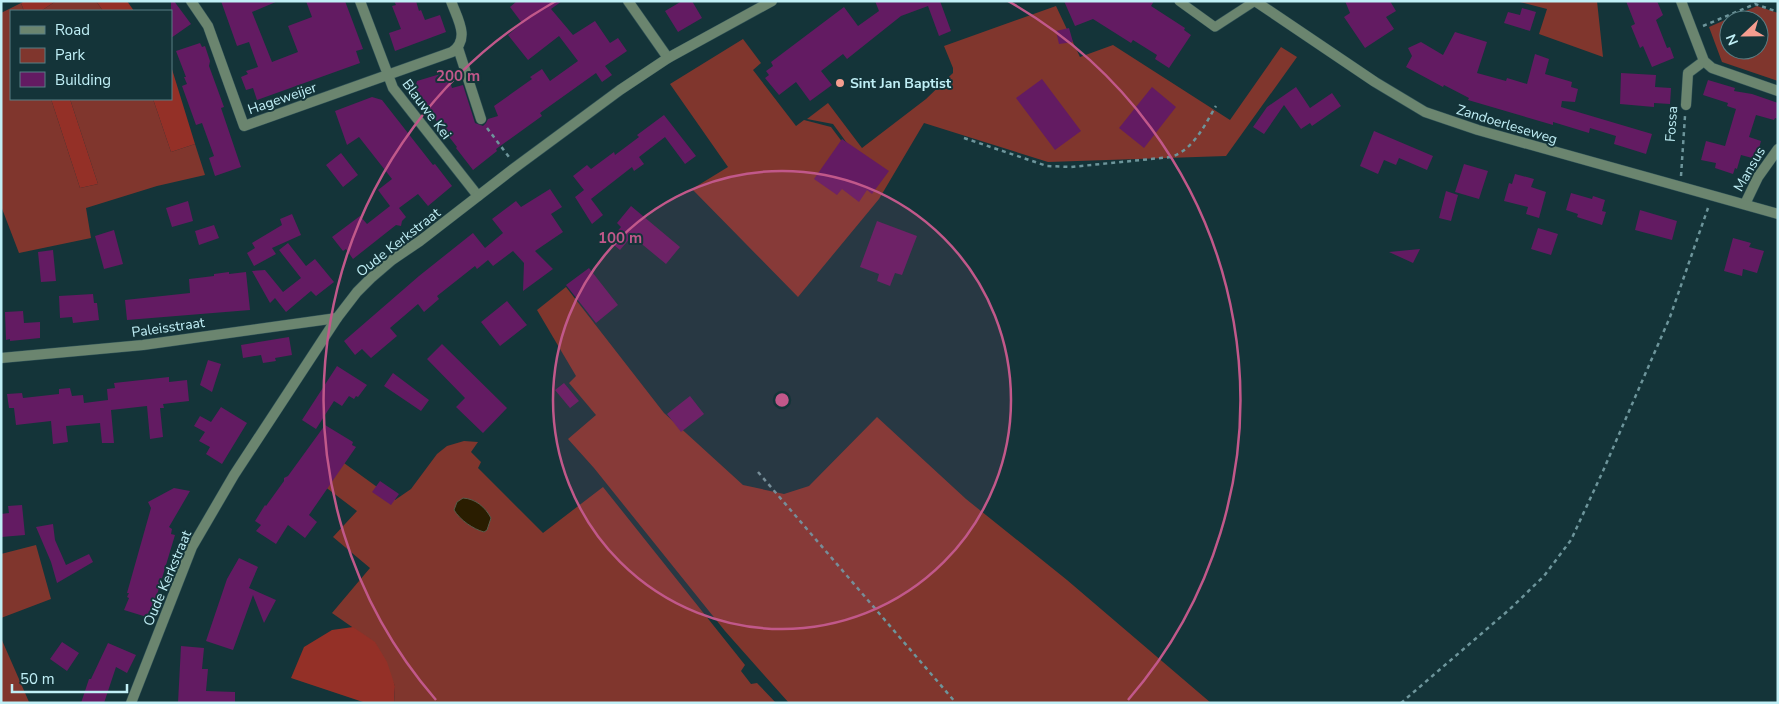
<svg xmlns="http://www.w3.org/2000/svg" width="1779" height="704" font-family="'Nunito Sans',sans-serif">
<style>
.green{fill:#80362d;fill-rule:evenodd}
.forest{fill:#943027}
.water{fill:#2a1d00;stroke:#575c4a}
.building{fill:#631b62}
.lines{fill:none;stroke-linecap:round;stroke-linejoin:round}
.service-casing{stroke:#305257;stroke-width:10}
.minor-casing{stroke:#305257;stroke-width:11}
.tertiary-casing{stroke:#305257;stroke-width:11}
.path{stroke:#6d959b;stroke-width:2.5;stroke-dasharray:4 4;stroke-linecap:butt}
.service{stroke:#6b856f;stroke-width:9}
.minor{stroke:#6b856f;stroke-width:10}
.tertiary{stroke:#6b856f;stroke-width:10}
.ring{fill:none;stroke:#c1588a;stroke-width:2.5}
.poi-dot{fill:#f59d8f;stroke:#143439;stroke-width:2}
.labels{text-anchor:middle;stroke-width:4;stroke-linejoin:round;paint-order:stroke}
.poi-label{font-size:14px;font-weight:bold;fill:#c0eff6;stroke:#143439;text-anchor:start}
.street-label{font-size:14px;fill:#c0eff6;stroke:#143439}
.centre{fill:#c1588a;stroke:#143439;stroke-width:2.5}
.ring-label{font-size:15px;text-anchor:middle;font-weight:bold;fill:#c1588a;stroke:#143439;stroke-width:4;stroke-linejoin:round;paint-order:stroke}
</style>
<rect width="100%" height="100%" fill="#143439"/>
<path class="green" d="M56 1H96L103 11H41Z
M1516 1H1597L1603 57 1539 34 1547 9Z
M21 3 24 11H11V99H51L80 188 98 184 70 99H153L171 152 195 144 205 175 157 186 86 208 91 238 19 253 1 206V13Z
M1056 6 1080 57 1113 45 1230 120 1281 47 1297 57 1226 156 1048 162 924 123 879 199 798 297 692 189 728 167 670 84 743 39 761 63 753 70 796 126 804 120 831 127 852 155 855 154 833 124 807 119 828 103 862 148 926 99 953 73V68L944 46Z
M1757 6 1778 13V81L1722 62 1709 27ZM1729 20H1759V50H1729Z
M566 287 664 413 743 485 784 494 809 486 877 417 966 499 1067 580 1211 703H789L725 631 594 468 568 439 596 415 569 383 576 376 537 310Z
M464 441 478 442 471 452 481 462 478 468 543 533 603 487 745 665 741 671 751 684 757 683 776 703H394L395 686 375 643 332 613 370 568 333 537 357 511 299 467 315 442 395 500 411 489 437 454 447 446Z
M36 545 51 599 1 618V554Z
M1 638 29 702 1 703Z"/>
<path class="forest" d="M25 1H56L41 11H24L21 3Z
M96 1H127L134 11H103Z
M171 66 195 144 171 152 153 99H171Z
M51 99H70L98 184 80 188Z
M353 627 375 642 387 662 395 686 394 703H366L291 678 304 647 332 630Z"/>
<path class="water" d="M463 498C476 499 485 507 491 518L487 530 484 532C473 529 460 520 454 510L457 502Z"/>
<path class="building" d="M171 1H174L191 24 171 38Z
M221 1H278L252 12 272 62 298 52 288 26 312 17 306 1H345L363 49 356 51 360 63 257 100 253 88 246 90 241 77 248 74 246 71 258 67 249 42 237 46Z
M394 1H416L419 11 421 10 425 20 440 15 446 32 395 51 389 33 401 29 392 6 396 5Z
M517 1H562L551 9 573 35 595 21 610 43 618 38 627 51 605 66 612 75 602 82 596 73 540 113 542 116 496 149 497 151 473 170 456 148 457 147 414 92 417 81 447 72 452 88 463 85 475 123 483 126 486 123 488 119 498 116 494 106 532 79 530 77 542 69 550 81 578 61 559 36 528 60 508 35 522 23 510 7Z
M682 1H692L702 18 678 32 665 11Z
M875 1H940L951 31 939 36 928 6 901 16 847 59 843 54 821 71 832 85 810 101 796 82 779 95 765 78 769 75 766 71 773 66 771 62 844 7 858 26 879 11Z
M1064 1H1154L1151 6 1185 28 1184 30 1191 35 1169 68 1155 59 1157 55 1133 40 1131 43 1093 19 1075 26Z
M1345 1H1390L1396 11 1386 17 1394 29 1365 48 1344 17 1350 13Z
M1626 1H1657L1663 15 1656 20 1667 48 1670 47 1674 58 1652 67 1643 46 1640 48 1631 26 1635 24Z
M1522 8 1536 12 1530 31 1504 23 1508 12 1520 15Z
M1069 28 1073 42 1059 44 1056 31Z
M1455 32 1487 42 1477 73 1506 81 1507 78 1527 84 1535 54 1549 59 1545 74 1572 82 1571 87 1578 89 1575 102 1562 101 1561 107 1652 134 1646 154 1614 144 1616 136 1590 128 1589 133 1553 122V125L1468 100 1469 98 1444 85 1443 87 1406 67 1412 56 1408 48 1421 42 1443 55Z
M200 43 202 47 205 46 210 61 209 66 224 107 221 108 241 167 215 176 209 158 214 156 202 123 196 125 182 86 187 84 184 77H186L176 51Z
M1621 73 1656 75 1655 87 1671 88 1670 104 1654 103V107L1620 104Z
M1042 79 1081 131 1055 150 1016 98Z
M1708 80 1735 88 1734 91 1752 94 1778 103V119L1775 118 1774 120 1756 115 1749 137 1761 141 1756 159 1741 155 1737 169 1735 168 1733 174 1715 168 1716 163 1701 160 1706 141 1725 146 1736 109 1727 106 1728 103 1703 95Z
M1152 87 1176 107 1144 148 1119 128Z
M1296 87 1310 108 1332 93 1341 106 1312 126 1310 123 1301 129 1284 105 1264 134 1253 127 1267 107Z
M372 97 382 100 433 165 435 164 452 186 428 206 418 194 399 208 406 217 402 221 401 226 396 225 353 259 346 249 343 251 332 237 360 216 367 224 390 206 378 190 392 179 359 137 347 145 335 111Z
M664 115 696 156 685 164 665 137 639 157 644 164 634 171 632 167 591 199 603 215 592 224 575 197 584 190 573 176 587 165 591 169 614 152 615 155 639 137 637 135Z
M1374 131 1433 156 1427 170 1399 158 1396 165 1384 160 1378 174 1360 166Z
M842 139 889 171 872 194 867 190 859 202 842 189 837 195 814 179Z
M341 153 358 175 343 187 326 165Z
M1464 164 1488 171 1479 199 1455 192Z
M1515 174 1534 179 1531 187 1546 192 1539 218 1526 214 1528 207 1504 201 1509 183 1512 184Z
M550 189 562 207 551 214 563 232 535 251 553 269 523 291 524 263 513 251 493 266 488 260 477 269 475 266 437 296 439 299 424 312 418 304 390 328 397 336 371 358 362 349 355 355 344 341 419 276 473 233 485 248 503 233 492 219 516 201 521 207Z
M1446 191 1458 195 1451 221 1439 218Z
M1571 193 1592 199 1593 196 1605 200 1602 211 1606 212 1602 225 1577 217 1578 214 1566 210Z
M188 201 193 221 172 227 166 208Z
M631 206 680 247 666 264 632 236 620 250 609 241 621 227 617 223Z
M1640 210 1677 221 1672 240 1635 230Z
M292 214 301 235 272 248 276 254 254 266 247 253 255 248 252 243 282 225 280 219Z
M877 221 917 236 902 275 895 273 890 286 877 281 879 274 860 267Z
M214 225 219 238 199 245 195 231Z
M1538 228 1558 234 1551 255 1531 249Z
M114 230 123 264 104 269 95 236Z
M1733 238 1751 243 1749 247 1764 251 1757 273 1743 269 1742 276 1724 271Z
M288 243 306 266 315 259 334 282 316 296 311 291 286 312 275 298 270 303 252 271 265 270 283 292 301 278 279 250Z
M1420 249 1413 263 1389 252Z
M53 250 56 281 41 282 38 252Z
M589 268 618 305 596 323 566 285Z
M229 272V274L246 272 250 310 127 320 125 300 190 293 189 279 214 276V274Z
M93 294 94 303H97L99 320 73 323 72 317 60 318 59 296Z
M507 301 527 325 500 346 481 322Z
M23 311 24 323 40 322V338L10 341V339L6 340 5 312Z
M289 337 292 355 275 358 276 361 263 363 261 355 243 358 241 345Z
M442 344 507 408 483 433 456 407 465 398 427 359Z
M208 360 221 364 212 392 200 385Z
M337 366 367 385 358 397 356 396 354 399 349 396 342 406 334 401 316 429 302 420Z
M393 373 429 400 421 411 384 386Z
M169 377V382L187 380 189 401 163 404 164 408H160L163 437 150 439 147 406 111 410 114 443H102L100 423 66 426 68 442 53 444 51 421 16 425 14 408H9L7 394 22 393 23 398 59 394V389L70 388 72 396 83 395 84 403 108 400 107 389 115 388 114 383Z
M564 383 579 401 570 408 555 390Z
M690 396 704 414 681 432 667 414Z
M221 407 247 423 222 464 206 454 210 447 199 441 205 432 194 426 200 416 211 422Z
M325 425 353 442 352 445 356 447 309 515 317 522 305 538 288 525 276 544 256 531 261 525 255 521 265 505 266 506 284 481V478L288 476Z
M380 481 399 494 391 505 372 492Z
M174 488 190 491 169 527 172 529 171 534 175 535 150 618 124 610 129 598 127 597 129 593H127L151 508 148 502Z
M22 505 25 535 1 537V514L9 513 8 506Z
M53 524 55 540 66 565 89 554 93 562 57 583 51 562 36 527Z
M239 558 258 567 249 588 276 600 264 623 253 595 233 650 206 641 227 579Z
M62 642 79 653 67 671 50 659Z
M108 643 136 655 127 673 116 667 104 703H81L89 679H91Z
M181 646 204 648 202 669H208L206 691 235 692V703H178Z"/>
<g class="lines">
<g class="service-casing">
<path id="service" d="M1179 1 1215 27 1255 1"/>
</g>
<g class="minor-casing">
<path id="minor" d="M191 1 208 26 244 126 452 52C471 39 457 18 451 1
M360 1 393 88 478 196
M628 1 668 58
M1681 1 1704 61 1712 68 1778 91
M458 48 481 119
M1686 105 1688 73 1704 61
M1745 204 1758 177 1778 149
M1 358 143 345 337 318"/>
</g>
<g class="tertiary-casing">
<path id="tertiary" d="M1255 1 1375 82 1425 112 1478 130 1778 214
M131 703 192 547 234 475 337 318 357 292 371 278 392 260 420 241 513 169 620 90 668 58 772 1"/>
</g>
<path class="path" d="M1703 26 1755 4 1778 12
M487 128 509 157
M964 138 1047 166 1071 167 1171 157C1194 149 1204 126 1216 106
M1681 176 1685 116
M758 472 956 703
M1401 703 1510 609 1544 576 1571 540 1603 471 1670 317 1708 208"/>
<use href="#service" class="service"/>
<use href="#minor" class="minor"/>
<use href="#tertiary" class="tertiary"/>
</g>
<circle cx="782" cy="400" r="229" fill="#c1588a" fill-opacity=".12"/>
<g class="ring">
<circle cx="782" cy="400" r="229"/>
<path d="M436 700A458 458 0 0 1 556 1M1008 1A458 458 0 0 1 1128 700"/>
</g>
<circle class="poi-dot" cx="840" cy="83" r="5"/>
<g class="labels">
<g class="poi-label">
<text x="850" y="88">Sint Jan Baptist</text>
</g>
<g class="street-label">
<text transform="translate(282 98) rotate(-19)" y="5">Hageweijer</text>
<text transform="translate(427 109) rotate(53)" y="5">Blauwe Kei</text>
<text transform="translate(1507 124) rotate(17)" y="5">Zandoerleseweg</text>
<text transform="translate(1671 124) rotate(-86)" y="5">Fossa</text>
<text transform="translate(1749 169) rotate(-60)" y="5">Mansus</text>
<text transform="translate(398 242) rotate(-38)" y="5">Oude Kerkstraat</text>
<text transform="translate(168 327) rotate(-8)" y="5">Paleisstraat</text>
<text transform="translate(167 578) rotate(-67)" y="5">Oude Kerkstraat</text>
</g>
</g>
<circle cx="782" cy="400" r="8" class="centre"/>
<g class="ring-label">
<text x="458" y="81">200 m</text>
<text x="620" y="243">100 m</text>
</g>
<rect width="1779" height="704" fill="none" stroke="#c0eff6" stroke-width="5"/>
<rect x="10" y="10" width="162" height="90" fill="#143439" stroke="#597f85"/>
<rect x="20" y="26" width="25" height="8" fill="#6b856f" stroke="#597f85"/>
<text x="55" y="35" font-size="15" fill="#c0eff6">Road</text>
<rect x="20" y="48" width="25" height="15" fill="#80362d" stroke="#597f85"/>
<text x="55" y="60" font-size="15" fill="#c0eff6">Park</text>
<rect x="20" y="72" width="25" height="15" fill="#631b62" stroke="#597f85"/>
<text x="55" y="85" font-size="15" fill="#c0eff6">Building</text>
<g transform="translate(1744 35) rotate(248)"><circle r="24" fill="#143439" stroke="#597f85"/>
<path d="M0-4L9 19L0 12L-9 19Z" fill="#f59d8f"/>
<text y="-8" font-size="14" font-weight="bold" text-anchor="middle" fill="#c0eff6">N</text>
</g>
<path d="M12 684v8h115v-8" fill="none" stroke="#c0eff6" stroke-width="2.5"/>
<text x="20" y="684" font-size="15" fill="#c0eff6" stroke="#143439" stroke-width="4" paint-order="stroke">50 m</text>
</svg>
